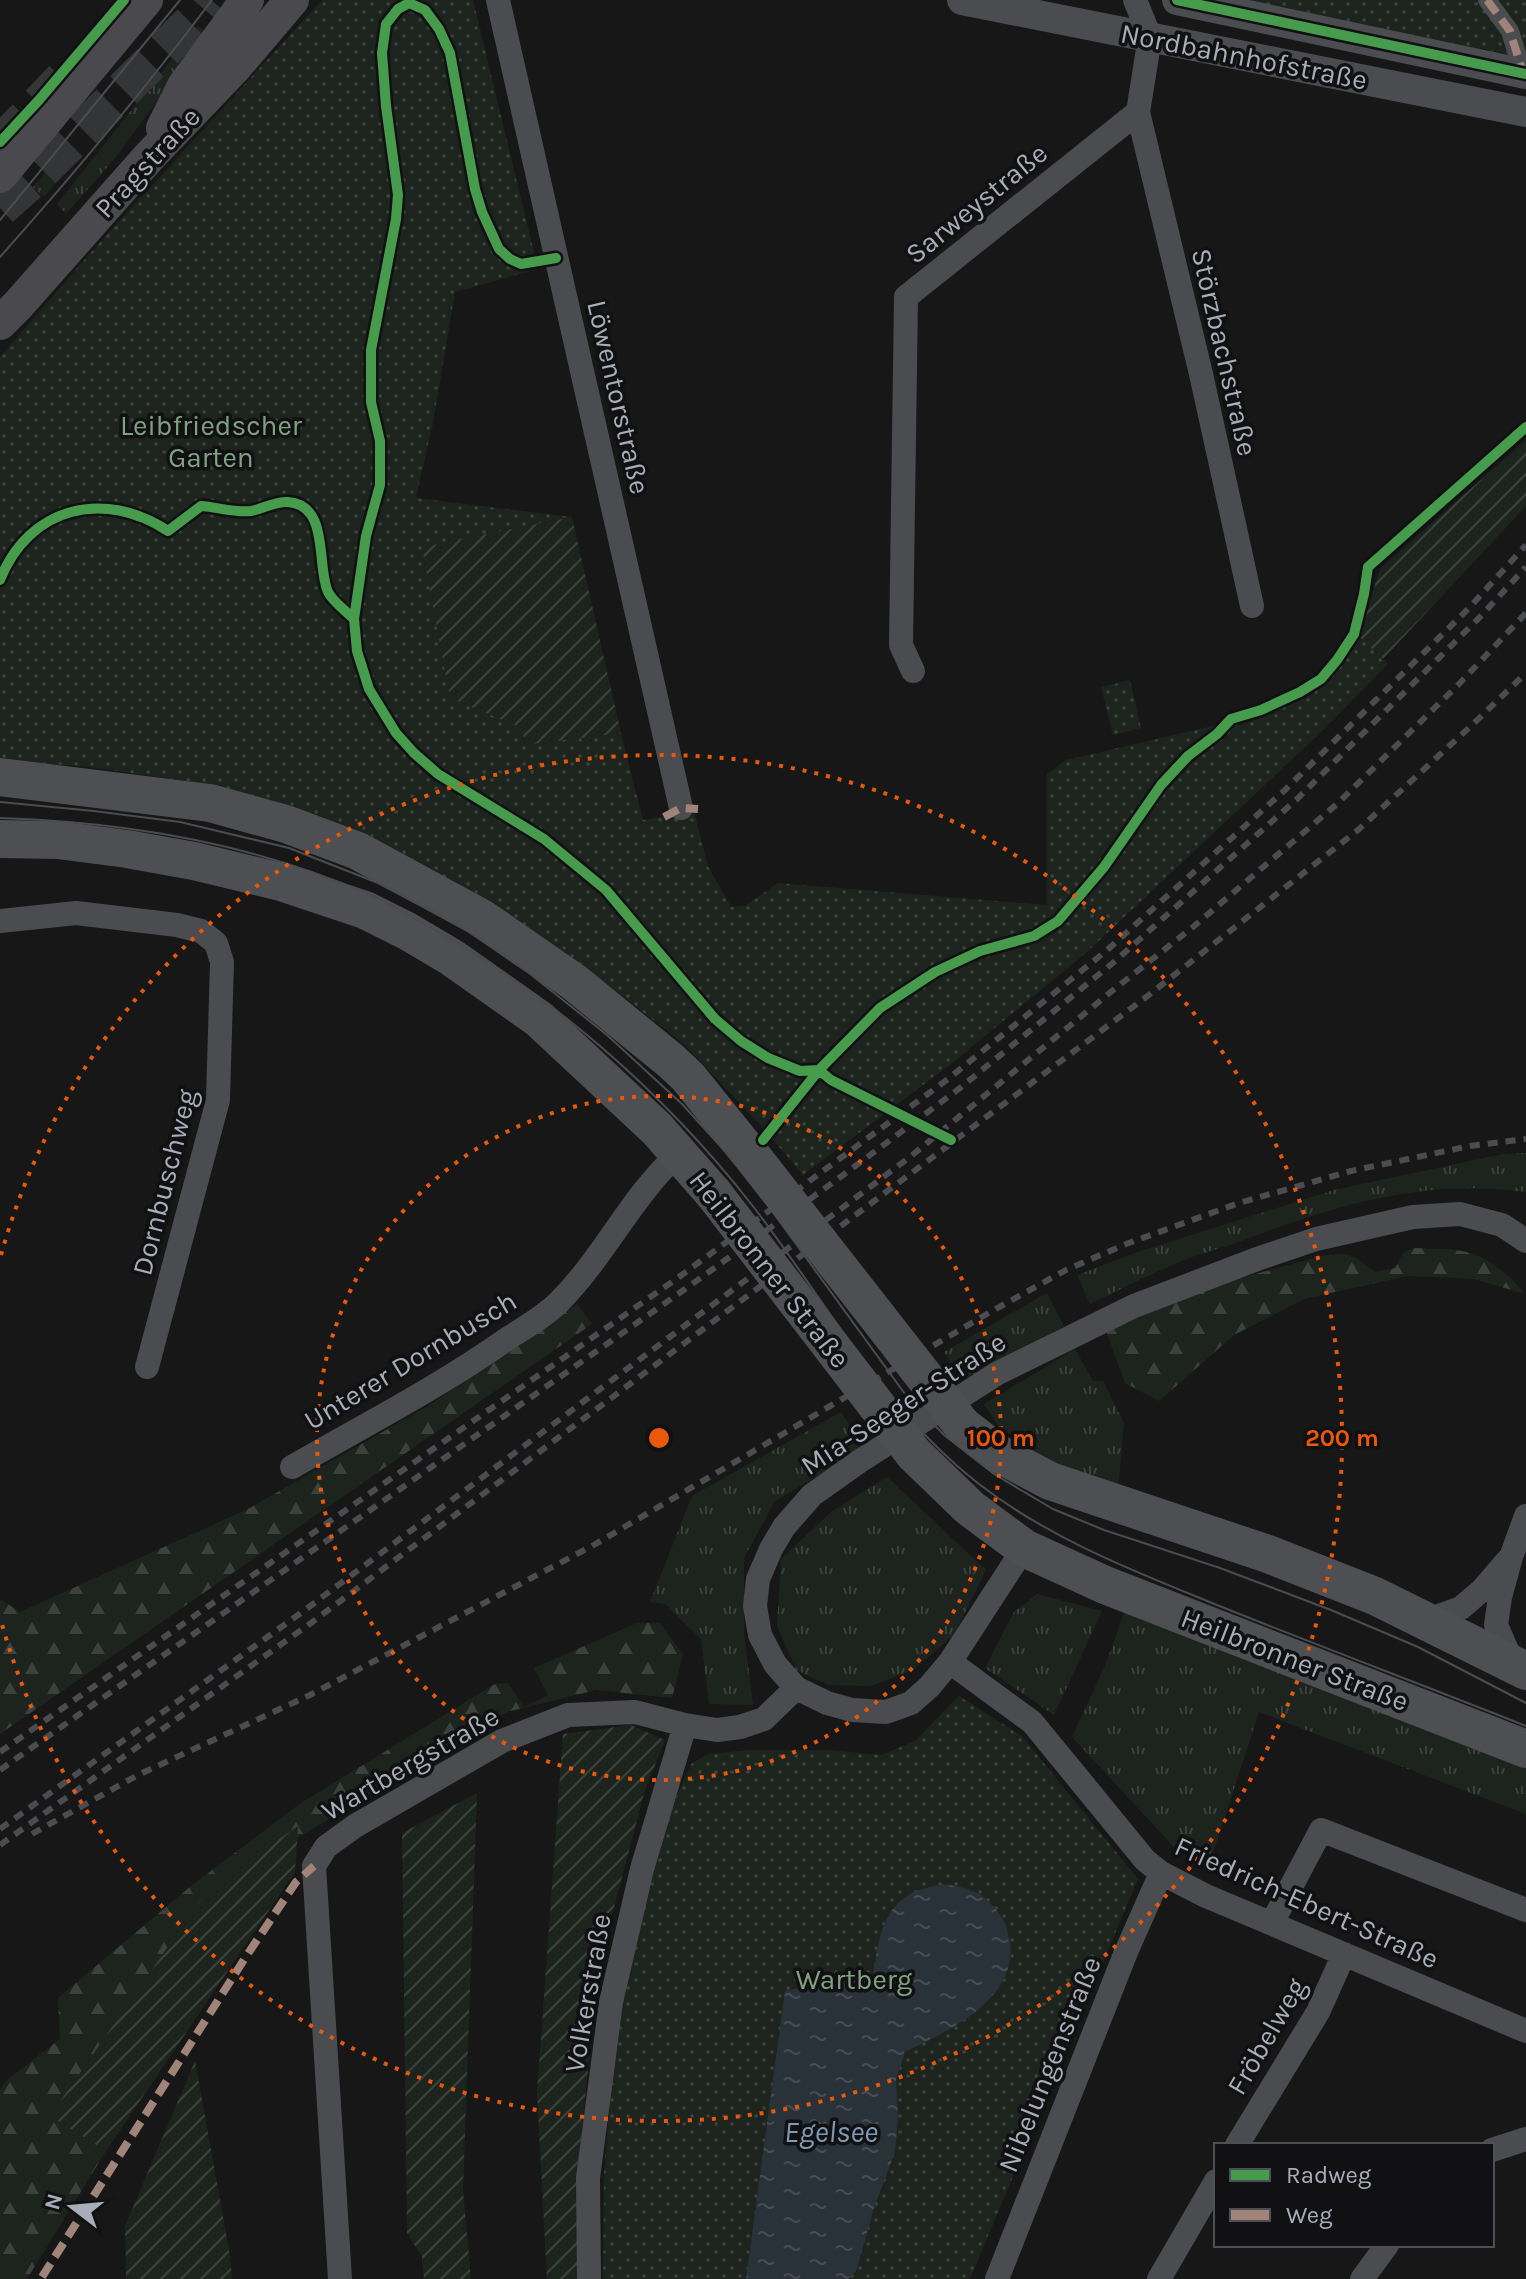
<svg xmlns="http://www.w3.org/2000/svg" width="1526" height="2279" font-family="Karla,sans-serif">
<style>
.grass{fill:url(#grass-tufts)}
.forest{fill:url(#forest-firs)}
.park{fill:url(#park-dots)}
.garden{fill:url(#garden-furrows)}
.water{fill:url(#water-ripples)}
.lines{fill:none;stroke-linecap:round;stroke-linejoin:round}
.primary-tunnel{stroke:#343537;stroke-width:38;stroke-dasharray:38 19;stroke-linecap:butt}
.pedestrian{stroke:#4b4c50;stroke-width:18}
.minor{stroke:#4b4c50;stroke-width:24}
.tertiary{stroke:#4b4c50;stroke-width:30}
.secondary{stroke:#4a4a4e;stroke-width:34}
.primary{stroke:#4d4f52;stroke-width:38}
.tram{stroke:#4b4c4f;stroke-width:2}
.rail{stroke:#4b4c4f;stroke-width:6;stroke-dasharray:10 8;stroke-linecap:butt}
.primary-bridge{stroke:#4d4f52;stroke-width:38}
.quiet{stroke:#a18479;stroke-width:8;stroke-dasharray:16 8;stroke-linecap:butt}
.cycleway-casing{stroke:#111113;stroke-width:15}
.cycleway{stroke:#469c4c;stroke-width:10}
.ring{fill:none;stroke:#e8590c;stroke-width:4;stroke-dasharray:4 8}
.labels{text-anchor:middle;stroke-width:7;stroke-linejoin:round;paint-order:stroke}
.street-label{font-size:28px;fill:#a8adb8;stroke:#111113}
.park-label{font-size:28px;fill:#7fa381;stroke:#111113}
.water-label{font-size:30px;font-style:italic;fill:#7f9bb3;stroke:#111113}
.centre{fill:#e8590c;stroke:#111113;stroke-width:4}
.ring-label{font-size:24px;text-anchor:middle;font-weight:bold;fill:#e8590c;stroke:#111113;stroke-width:7;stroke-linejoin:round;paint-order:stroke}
</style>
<defs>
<pattern id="grass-tufts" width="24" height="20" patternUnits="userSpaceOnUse" patternTransform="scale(2)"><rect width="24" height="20" fill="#1d241e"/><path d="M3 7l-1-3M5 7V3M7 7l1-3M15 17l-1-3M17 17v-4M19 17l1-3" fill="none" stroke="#3b413d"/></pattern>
<pattern id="forest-firs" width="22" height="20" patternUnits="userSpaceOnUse" patternTransform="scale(2)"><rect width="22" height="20" fill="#1d241e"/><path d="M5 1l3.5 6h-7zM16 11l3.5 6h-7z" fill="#3b413d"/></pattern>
<pattern id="park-dots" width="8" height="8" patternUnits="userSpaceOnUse" patternTransform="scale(2)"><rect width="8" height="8" fill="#1d241e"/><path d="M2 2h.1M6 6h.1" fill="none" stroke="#3b413d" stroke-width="1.8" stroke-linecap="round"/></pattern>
<pattern id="garden-furrows" width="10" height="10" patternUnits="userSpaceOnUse" patternTransform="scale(2)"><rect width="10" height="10" fill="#1d241e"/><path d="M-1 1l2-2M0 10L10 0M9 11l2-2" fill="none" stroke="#3b413d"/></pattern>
<pattern id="water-ripples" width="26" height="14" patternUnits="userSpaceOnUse" patternTransform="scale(2)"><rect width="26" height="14" fill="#2a3239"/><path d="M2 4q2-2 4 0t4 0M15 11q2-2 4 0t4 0" fill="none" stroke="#464d54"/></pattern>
</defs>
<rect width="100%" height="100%" fill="#171717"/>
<path class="grass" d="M198 26 207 32 116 157 66 214 57 204Z
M68 145 80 154 44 197 33 187Z
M1526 1153V1192C1420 1177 1327 1208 1230 1245 1215 1250 1199 1254 1184 1260 1152 1273 1121 1289 1090 1304L1077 1275 1138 1252 1334 1190 1503 1154Z
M1047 1293 1064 1326 962 1381 944 1352Z
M1075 1349 1093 1381H1103L1124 1423 1118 1490 1060 1470 998 1426 984 1404Z
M841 1412 865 1448 775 1501 744 1558V1632L753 1705 709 1704 701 1639 665 1604 650 1602 692 1496Z
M887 1477 986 1570 954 1635 914 1669 871 1686 829 1685 796 1670 777 1626 781 1559 832 1511Z
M1037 1594 1102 1611 1054 1715 985 1668 1014 1612Z
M1125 1610 1526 1764V1814L1259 1712 1209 1865 1174 1847 1072 1737 1105 1666Z"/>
<path class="forest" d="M1415 1248C1453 1250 1472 1246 1503 1272 1512 1279 1518 1285 1525 1294L1474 1279 1407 1276 1304 1299 1234 1335 1159 1401 1125 1383 1106 1331 1211 1286 1325 1255 1345 1254 1355 1257 1375 1272 1395 1268 1404 1252Z
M577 1304 592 1324 0 1734V1599L20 1612 248 1509 428 1406Z
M637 1623H660L683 1655 672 1698 596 1690 507 1712 297 1838V1827L273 1843 51 2116 106 2151 27 2279H0V2090L7 2080 60 2039 58 1998 191 1886 301 1803 495 1684 508 1683 524 1707 548 1695 534 1668Z"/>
<path class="park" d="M322 0H473L538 269 455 292 433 423 416 498 572 517 422 547 522 728 524 744 621 733 643 820 694 812 708 866 731 907 746 905 778 883 1047 905V774L1066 760 1269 713 1304 697 1324 684 1342 663 1359 636 1388 664 1317 736 1087 952 951 1064 803 1175 763 1128 685 1045 585 967 485 899 367 834 293 806 208 784 81 766 0 761V357L92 251Z
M1245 0H1526V58Z
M1130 680 1141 728 1113 735 1101 687Z
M959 1696 1022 1736 1138 1879 970 2279H603L604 2172 615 2031 662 1830 691 1764 708 1754 750 1750H829L881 1755 915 1741Z"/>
<path class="garden" d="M1526 440V506L1383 659 1359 636 1380 569Z
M572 517 621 733 525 745 522 728 450 698 422 547Z
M631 1725 665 1740 645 1790 598 1968 578 2170 577 2279H547L537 2093 563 1734Z
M477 1793 463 2190 471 2279H424L422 2257 407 2233 402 1833Z
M298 1826 295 1872 106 2151 50 2116 199 1902 273 1843Z
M195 2061 230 2255 232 2279H126L125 2226Z"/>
<path class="water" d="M942 1884C972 1888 987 1893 1003 1920 1007 1925 1007 1931 1009 1938 1022 1997 949 2031 905 2052L896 2080 898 2117 895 2152 875 2205 856 2271 848 2279H746L785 1991 873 1975C878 1945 881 1909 912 1893 920 1889 932 1887 942 1884Z"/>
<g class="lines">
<path class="primary-tunnel" d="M0 145 63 79
M0 208 40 172 196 18 211 0"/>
<path class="pedestrian" d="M1487 0 1510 31 1523 73"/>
<path class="minor" d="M498 0 681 808
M1138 112 1201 374 1252 606
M913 671 901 645 906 297 1138 112 1150 37 1135 0
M0 921 76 913 177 925 201 931 216 943 222 962 218 1100 147 1367
M292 1467C363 1426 437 1388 504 1341 522 1329 543 1318 559 1302 604 1257 631 1197 678 1154
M1024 1548 950 1662 929 1687 911 1703 886 1712 852 1710 827 1703 796 1688 775 1664 760 1635 755 1606 758 1579 771 1549 784 1527 812 1495 860 1461 998 1373 1134 1306 1257 1259 1316 1239 1413 1217 1460 1214 1502 1225 1526 1241
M1425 1621 1461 1608 1482 1590 1507 1561
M950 1662 1032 1722 1145 1860 1161 1873 1206 1896 1526 2031
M1514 1666 1496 1625 1500 1597 1511 1557 1526 1516
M1272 1923 1321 1830 1526 1910
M1237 2145 1318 2012 1344 1954
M1492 2150 1526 2139
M340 2279 314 1866 326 1847 355 1826 502 1741 568 1715 635 1712 685 1725 717 1730 740 1727 764 1719 796 1688
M589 2279 588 2178 611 2002 642 1869 685 1725
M997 2279 1126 1952 1161 1873
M1159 2279 1216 2181
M1362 2279 1387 2245"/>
<path class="tertiary" d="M962 0 1526 112
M1177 0 1526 74"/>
<path class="secondary" d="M163 128 184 86 247 0
M0 176 146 0
M0 323 18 305 149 157 235 67 292 0"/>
<path class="primary" d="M0 777 210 803 286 824 358 851 483 919 574 982 671 1061 688 1077 755 1160
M0 839 58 840 127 849 194 861 281 882 365 910 407 931 451 957 539 1019 657 1129 714 1194
M962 1425 999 1454 1050 1481 1268 1554 1375 1596 1526 1671
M914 1454 970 1508 1024 1548 1105 1585 1526 1749"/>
<path class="tram" d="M1016 0 1526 100
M0 220 180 0
M0 257C74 174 145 89 212 0
M0 802 94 811 180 822 289 848 378 883 460 926 529 973 607 1035 682 1104 743 1171 905 1394 944 1435 994 1474 1053 1509 1104 1530 1220 1568 1331 1610 1418 1647 1526 1703
M0 818C126 822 252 843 368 894 385 901 401 911 417 920 546 989 662 1090 752 1205 825 1299 883 1410 979 1484 1050 1539 1134 1571 1217 1605 1319 1646 1423 1685 1526 1726"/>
<path class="rail" d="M0 1752 679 1277 948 1079 1106 951 1285 790 1470 607 1526 545
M0 1770 688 1287 835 1181 960 1088 1114 962 1296 800 1480 617 1526 567
M0 1829 305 1610 910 1157 1112 991 1193 927 1337 804 1459 684 1526 613
M32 1834 138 1775 310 1695 592 1546 992 1311 1066 1270 1126 1244 1239 1203 1351 1171 1470 1146 1526 1139
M0 1845 311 1623 1145 998 1358 830 1471 726 1526 673"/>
<path class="primary-bridge" d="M755 1160 962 1425
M714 1194 914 1454"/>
<path class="quiet" d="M1487 0 1510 31 1523 73
M664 817 681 808 698 809
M42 2277 245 1958 296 1882 314 1866"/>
<g class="cycleway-casing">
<path id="cycleway" d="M1177 0 1526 74
M0 142 39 100 124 0
M556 258 521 264 510 259 499 249 482 212 475 189 450 53 439 29 425 10 409 3 398 9 386 24 382 53 386 106 398 195 396 219 371 350V402L380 441V485L366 536 354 619 357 651 369 689 396 733 414 753 438 774 544 839 606 890 715 1019 741 1041 768 1058 800 1071 819 1070
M0 580C29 506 105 489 168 531L201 506C217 507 235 513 251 511 263 509 275 501 288 502 330 505 316 565 328 592 333 602 346 611 354 619
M819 1070 831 1080 951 1140
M763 1140 819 1070 880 1008 935 972 980 951 1034 936 1058 921 1104 867 1161 785 1188 756 1217 734 1231 719 1261 710 1300 692 1321 679 1337 660 1354 634 1364 594 1368 567 1526 427"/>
</g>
<use href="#cycleway" class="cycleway"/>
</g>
<g class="ring">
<circle cx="659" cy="1438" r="342"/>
<path d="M1 1255A683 683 0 1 1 1 1621"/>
</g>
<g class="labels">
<g class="street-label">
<text transform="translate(1244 56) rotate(11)" y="10">Nordbahnhofstraße</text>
<text transform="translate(147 162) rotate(-47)" y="10">Pragstraße</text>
<text transform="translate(976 203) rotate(-39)" y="10">Sarweystraße</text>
<text transform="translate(1225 352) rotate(77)" y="10">Störzbachstraße</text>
<text transform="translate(619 397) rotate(77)" y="10">Löwentorstraße</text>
<text transform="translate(164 1182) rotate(-76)" y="10">Dornbuschweg</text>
<text transform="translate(770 1269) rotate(52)" y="10">Heilbronner Straße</text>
<text transform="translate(410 1360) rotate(-31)" y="10">Unterer Dornbusch</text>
<text transform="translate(903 1403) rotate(-33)" y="10">Mia-Seeger-Straße</text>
<text transform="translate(1295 1659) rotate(21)" y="10">Heilbronner Straße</text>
<text transform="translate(410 1763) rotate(-30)" y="10">Wartbergstraße</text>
<text transform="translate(1307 1902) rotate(24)" y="10">Friedrich-Ebert-Straße</text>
<text transform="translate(587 1993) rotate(-80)" y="10">Volkerstraße</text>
<text transform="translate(1266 2036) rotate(-60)" y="10">Fröbelweg</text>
<text transform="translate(1049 2064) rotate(-68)" y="10">Nibelungenstraße</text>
</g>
<g class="park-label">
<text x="211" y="435">Leibfriedscher<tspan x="211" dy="32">Garten</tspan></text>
<text x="854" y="1989">Wartberg</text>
</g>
<g class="water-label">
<text x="831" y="2142">Egelsee</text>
</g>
</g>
<circle cx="659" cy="1438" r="12" class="centre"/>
<g class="ring-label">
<text x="1001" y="1446">100 m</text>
<text x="1342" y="1446">200 m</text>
</g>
<rect x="1214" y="2143" width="280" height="104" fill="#111113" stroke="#4d4f55" stroke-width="2"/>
<rect x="1230" y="2169" width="40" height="12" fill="#469c4c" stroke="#4d4f55" stroke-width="2"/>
<text x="1286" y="2183" font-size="24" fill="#a8adb8">Radweg</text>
<rect x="1230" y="2209" width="40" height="12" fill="#a18479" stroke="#4d4f55" stroke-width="2"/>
<text x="1286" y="2223" font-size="24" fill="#a8adb8">Weg</text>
<g transform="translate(72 2207) rotate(286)" stroke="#111113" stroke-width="6" paint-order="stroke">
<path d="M0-6L14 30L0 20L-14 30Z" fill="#a8adb8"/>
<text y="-12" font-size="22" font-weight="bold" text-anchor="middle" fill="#a8adb8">N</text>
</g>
</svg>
